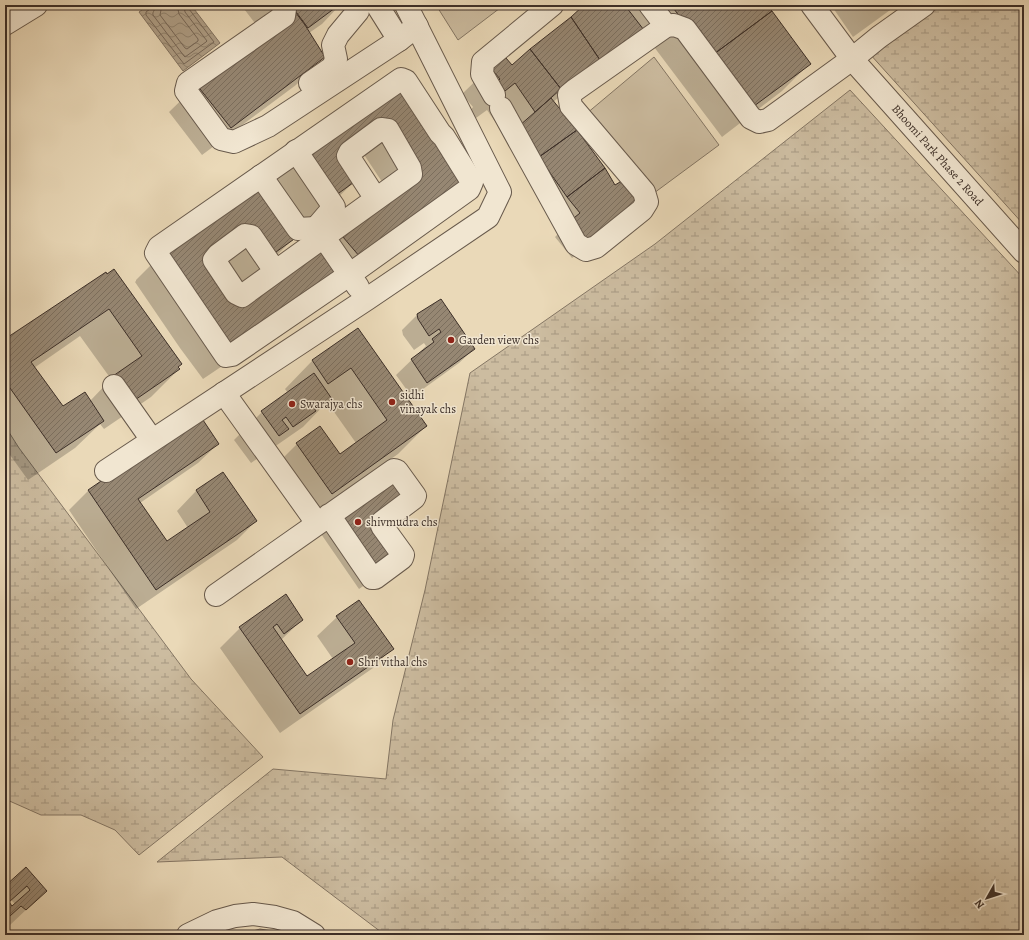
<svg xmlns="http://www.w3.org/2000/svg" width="1029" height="940" font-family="Alegreya,serif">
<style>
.wetland{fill:url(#wetland-marsh);stroke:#847664}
.park{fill:#ccbca0;stroke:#847664}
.water{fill:url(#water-waves);stroke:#817261}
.shadow{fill:#0003;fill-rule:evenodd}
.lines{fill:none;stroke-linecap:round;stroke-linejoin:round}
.shore{stroke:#766758;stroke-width:1}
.building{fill:url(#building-hatch);stroke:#3c2f28;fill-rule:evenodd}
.minor-casing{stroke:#685a4c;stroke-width:24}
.minor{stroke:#f1e6d1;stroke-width:22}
.poi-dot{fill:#8f2418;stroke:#f1e6d1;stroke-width:1.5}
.labels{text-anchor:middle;stroke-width:3;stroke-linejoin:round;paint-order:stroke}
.street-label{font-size:12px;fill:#3c2f28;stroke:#f1e6d1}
.poi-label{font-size:12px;fill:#3c2f28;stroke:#f1e6d1;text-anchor:start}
</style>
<defs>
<pattern id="wetland-marsh" width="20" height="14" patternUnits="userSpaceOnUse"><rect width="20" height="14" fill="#ccbca0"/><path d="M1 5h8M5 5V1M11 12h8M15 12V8" fill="none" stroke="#a79982"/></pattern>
<pattern id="water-waves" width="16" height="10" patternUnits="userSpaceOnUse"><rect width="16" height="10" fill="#af9f87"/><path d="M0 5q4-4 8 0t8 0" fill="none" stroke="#90826e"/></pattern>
<pattern id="building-hatch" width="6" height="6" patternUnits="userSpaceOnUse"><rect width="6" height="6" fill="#968773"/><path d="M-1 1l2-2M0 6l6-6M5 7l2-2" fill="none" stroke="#7c6f5e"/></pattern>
</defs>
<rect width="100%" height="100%" fill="#ead9b8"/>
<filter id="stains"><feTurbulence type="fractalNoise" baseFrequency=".005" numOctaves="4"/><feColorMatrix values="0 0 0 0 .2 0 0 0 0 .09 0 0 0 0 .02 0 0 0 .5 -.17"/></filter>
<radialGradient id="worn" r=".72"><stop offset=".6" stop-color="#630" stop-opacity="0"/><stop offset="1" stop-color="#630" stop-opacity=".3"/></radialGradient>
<path class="wetland" d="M936 5H1024V225L869 53Z
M850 90 1024 279V935H385L282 857 157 862 273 769 386 779 393 720 425 590 470 373 655 244Z
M5 426 19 448 191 679 263 757 139 855 115 830 81 815H41L5 799Z"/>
<path class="park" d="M436 5H504L458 40Z
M654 57 719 145 654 193 586 114Z"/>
<path class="water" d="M149 5H191L220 43 183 71 139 12Z
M260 929 284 933 286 935H239Z"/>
<path class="shadow" d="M241 5H340L322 24 309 33 324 57 296 85 202 155 169 112 197 85 265 36Z
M585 5H766L810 63 782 91 722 137 645 35 597 67 553 102 611 230 572 258 555 237 565 227 507 139 487 110 476 118 470 111 473 107 462 94 490 67 502 63 512 66 571 18Z
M831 5H897L853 37Z
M402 84 463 174 310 307 203 379 180 348 135 282 136 281V280L163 253 295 237 267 265 237 307 390 194 359 147 356 180 328 207 304 225 273 181 301 153Z
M106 273 179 369 151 397 104 429 100 424 75 448 28 480 5 448V340ZM80 336 111 379 90 401 63 408 34 368Z
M417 315 474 349 459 363 412 397 396 375 426 346 424 343 414 350 403 335 402 330Z
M357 329 426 426 398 454 303 521 269 472 297 444 320 427 339 455 356 443 327 402 303 427 251 463 234 440 262 412 288 393 285 389 312 361Z
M199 415 218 444 198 463 140 503 167 542 188 528 177 511 196 491 223 473 256 521 237 540 136 609 69 510 88 491Z
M397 512 383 572 359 589 319 531Z
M286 596 302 620 281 640 307 677 333 659 317 636 337 617 392 648 373 668 280 733 220 648 240 628Z
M26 869 46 891 10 925 6 920 5 921V888ZM11 900 15 904 12 907 8 903Z"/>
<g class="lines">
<path class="shore" d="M151 5 150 9 146 12V15L184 64 214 42 189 9V5
M156 5C156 9 152 12 153 15L184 56 185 57 206 42 207 41 185 12 184 5
M162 5 160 15 185 48 187 49 198 41V39L179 14 177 5"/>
</g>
<path class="building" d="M291 5H339L308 28Z
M584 5H631L627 8 647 34 630 46 626 40 600 60 571 17Z
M671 5H767L772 11 710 57Z
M772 11 811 64 750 109 710 57Z
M296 13 305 25 325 57 231 128 196 84Z
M571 17 600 60 561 89 530 49Z
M530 49 561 89 535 112 515 83 505 91 497 82 500 79 489 66 499 58 502 61 506 58 512 65Z
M402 83 466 184 360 257 337 230 421 172 388 120 339 155 357 180 332 198 301 153Z
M551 98 577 130 539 157 519 126Z
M577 130 605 168 567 197 539 157Z
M605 168 615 185 625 179 644 202 587 244 569 222 580 213 567 197Z
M259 185 297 237 269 257 249 228 205 259 238 305 321 250 339 279 231 352 163 252Z
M114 269 182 364 178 367 180 369 132 402 113 376 142 356 109 309 31 362 63 406 85 392 104 421 56 453 5 381V339L106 272 107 274Z
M441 299 475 349 427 383 411 359 434 342 432 339 441 332 439 329 429 336 418 319 417 314Z
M358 328 427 426 332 494 296 443 320 426 340 454 387 420 351 368 328 384 312 360Z
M314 373 332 399 318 409 314 403 312 405 316 411 293 427 286 417 282 420 289 429 279 436 261 411Z
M199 414 219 444 138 499 167 541 210 512 196 490 223 472 257 521 156 590 88 490Z
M395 472 413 497 375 524 399 557 374 575 333 515Z
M286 594 303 620 284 634 277 624 273 627 307 676 355 643 336 616 359 600 394 649 300 714 239 627Z
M26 867 47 891 26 910 21 906 10 916 5 910V886ZM27 886 30 890 12 906 9 902Z"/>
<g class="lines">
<g class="minor-casing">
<g id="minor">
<path d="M282 5 285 9 284 16 188 83 186 91 221 139 234 142 268 126 399 40 417 26"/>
<path d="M377 5 399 40"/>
<path d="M650 5 666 26"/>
<path id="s1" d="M812 5 852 59 1024 252"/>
<path d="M5 24 36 5"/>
<path d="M401 79 406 81 440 133 444 137 472 182 469 189 349 275 232 355 226 356 156 253 159 247Z"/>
<path d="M310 83 333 67 336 59 333 45 338 35 358 11 357 5"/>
<path d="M494 95 482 74 483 62 552 5"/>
<path d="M501 108 576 244 586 250 596 247 642 210 647 202 644 192 571 106 569 95 575 90 666 26 674 25 685 29 751 118 759 122 768 120 852 59 879 37 924 5"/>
<path d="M296 151 334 207 316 228"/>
<path d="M261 176 298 229 316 228 323 236 358 287"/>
<path d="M275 271 251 236 245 235 218 255 214 260 236 293 242 296C298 255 354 215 411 174L410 168 388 130 381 129 350 152 348 156 376 199"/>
<path d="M114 386 152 440"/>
<path d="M224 393 317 523"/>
<path d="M106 471 367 299 488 217 500 192 406 5"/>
<path d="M216 595 394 470 397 471 415 496 414 498 382 522V526L403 555 402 558 375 578H372L329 515"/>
<path d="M188 935 217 921 235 916 253 914 275 917 293 922 314 935"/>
</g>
</g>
<use href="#minor" class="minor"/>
</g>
<g class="poi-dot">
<circle cx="451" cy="340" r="4"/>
<circle cx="392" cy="402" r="4"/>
<circle cx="292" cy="404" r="4"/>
<circle cx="358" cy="522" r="4"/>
<circle cx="350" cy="662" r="4"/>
</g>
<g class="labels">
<g class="street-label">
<text dy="4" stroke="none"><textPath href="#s1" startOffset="196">Bhoomi Park Phase 2 Road</textPath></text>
</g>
<g class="poi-label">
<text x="459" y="344">Garden view chs</text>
<text x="400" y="399">sidhi<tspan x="400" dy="14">vinayak chs</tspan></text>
<text x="300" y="408">Swarajya chs</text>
<text x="366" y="526">shivmudra chs</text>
<text x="358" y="666">Shri vithal chs</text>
</g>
</g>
<rect width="1029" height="940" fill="none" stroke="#ead9b8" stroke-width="20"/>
<rect x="6" y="6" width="1017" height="928" fill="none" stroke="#3c2f28" stroke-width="2"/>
<rect x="10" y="10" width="1009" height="920" fill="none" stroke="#3c2f28"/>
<g transform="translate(987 898) rotate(231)" stroke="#f1e6d1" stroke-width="3" paint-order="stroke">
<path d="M0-3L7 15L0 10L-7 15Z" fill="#3c2f28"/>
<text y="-6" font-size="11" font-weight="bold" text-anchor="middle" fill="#3c2f28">N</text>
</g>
<rect width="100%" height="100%" filter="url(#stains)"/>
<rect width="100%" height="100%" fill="url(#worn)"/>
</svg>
